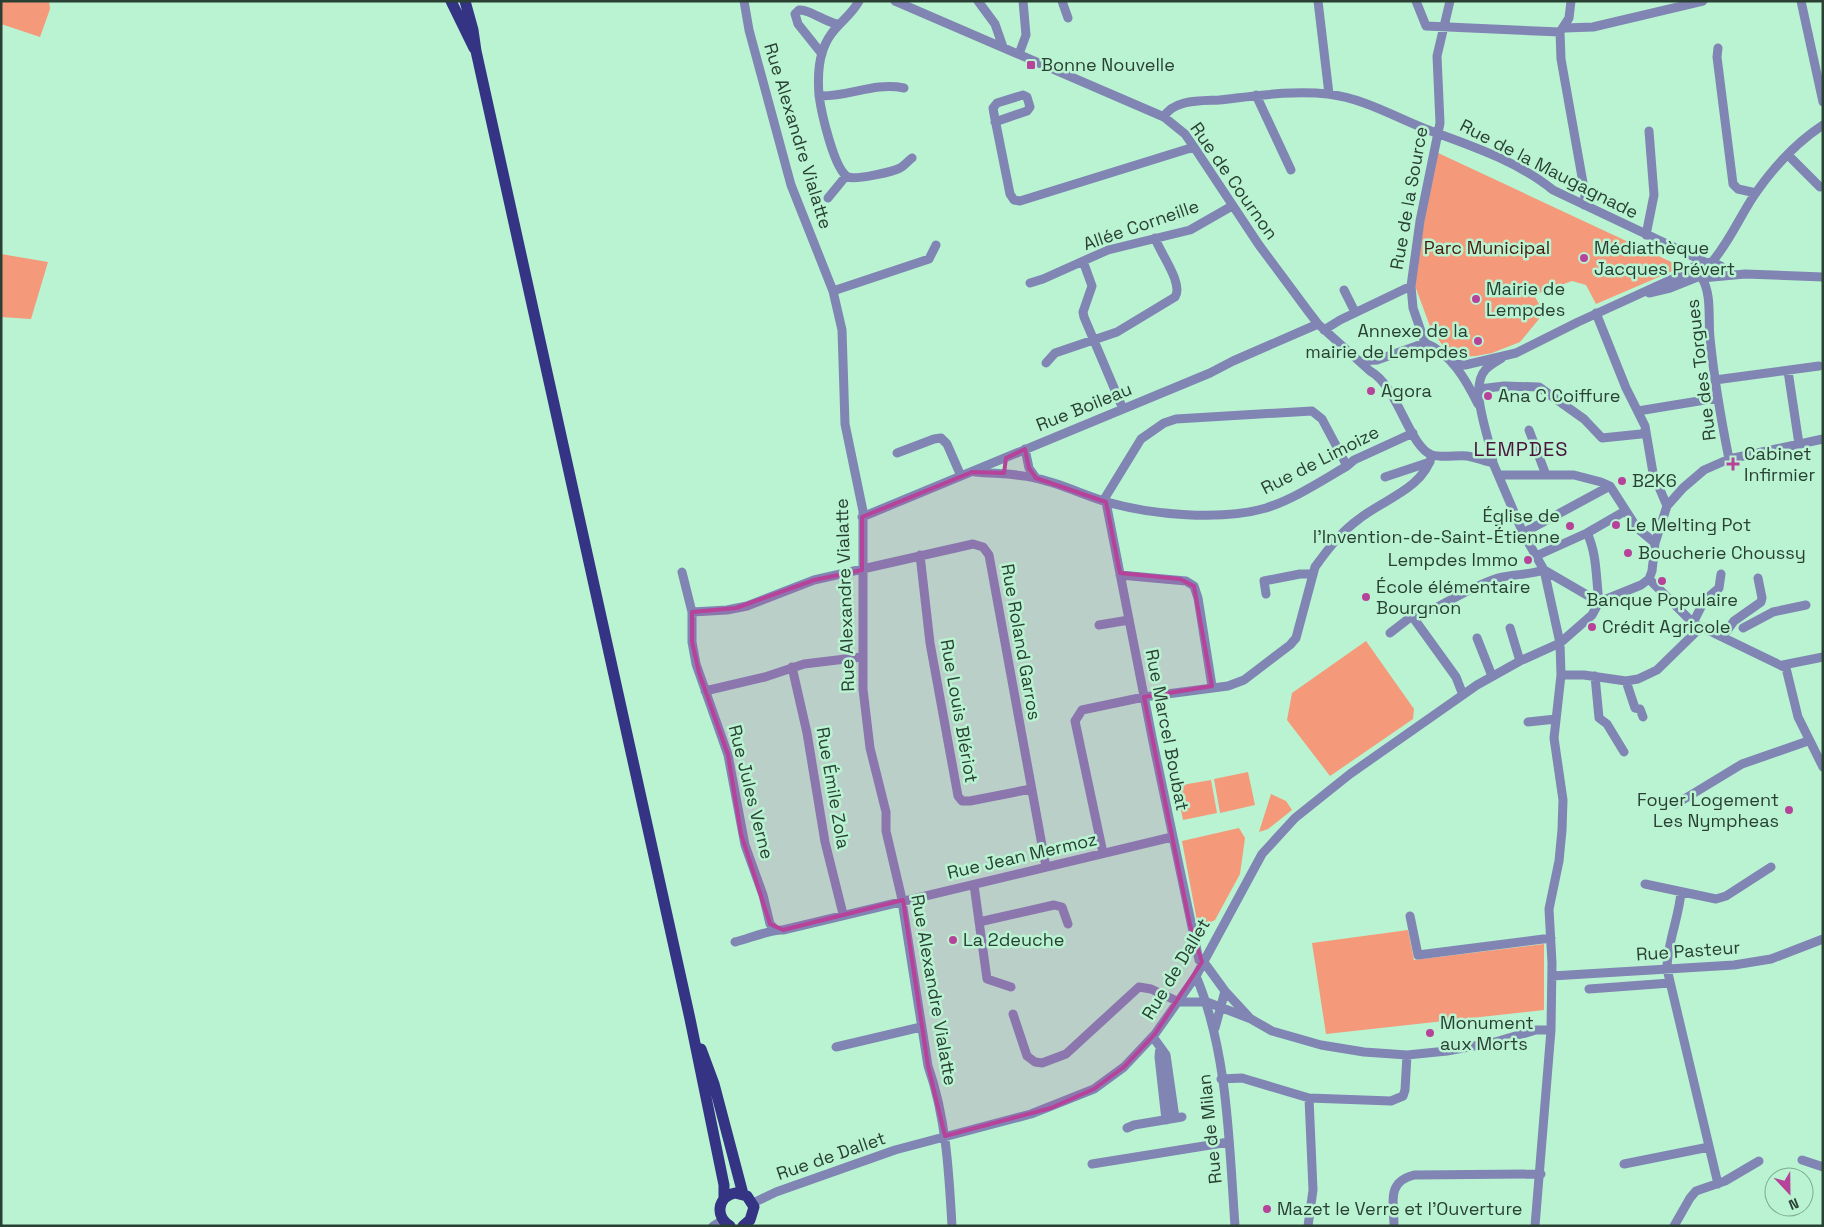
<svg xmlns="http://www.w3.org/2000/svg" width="1824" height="1227" font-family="'Space Grotesk',sans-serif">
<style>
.green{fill:#f4997a}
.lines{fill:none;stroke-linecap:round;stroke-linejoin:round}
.minor{stroke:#8085b3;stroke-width:9}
.major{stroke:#353384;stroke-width:11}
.marked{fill:#b74299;fill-opacity:0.2;stroke:#b74299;stroke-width:4;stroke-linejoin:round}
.poi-dot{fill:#b74299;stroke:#b9f3d2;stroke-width:2}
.labels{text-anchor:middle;stroke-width:5;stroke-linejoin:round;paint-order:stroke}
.poi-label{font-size:18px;fill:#294033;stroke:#b9f3d2;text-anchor:start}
.street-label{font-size:18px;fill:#294033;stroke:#b9f3d2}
.park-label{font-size:18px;fill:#471a0a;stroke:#b9f3d2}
.quarter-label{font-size:20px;letter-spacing:1px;fill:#4a123c;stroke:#b9f3d2}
</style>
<rect width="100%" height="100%" fill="#b9f3d2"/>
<path class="green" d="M1 1H49L50 9 40 37 1 24Z
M1436 152 1682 267 1596 304 1586 285 1572 281 1534 295 1544 313 1520 342 1492 353 1476 356 1461 357 1448 353 1431 329 1414 283Z
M1 254 48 262 31 319 1 317Z
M1366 641 1414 709 1413 719 1330 776 1287 720 1292 693Z
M1248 772 1255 805 1220 813 1214 779Z
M1211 780 1217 813 1183 820 1176 786Z
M1271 794 1286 801 1292 810 1268 829 1259 832Z
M1239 828 1245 838 1240 874 1215 920 1205 925 1197 921 1182 841Z
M1408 930 1414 960 1544 944V1010L1326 1034 1312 943Z"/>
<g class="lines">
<path class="minor" d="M744 1 749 30 791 185 833 291 842 330 845 424 863 511V689L870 748 886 812V831L901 895 928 1066C946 1117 949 1172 952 1226
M859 1C848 21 830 26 822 53 818 66 818 82 819 95 821 111 834 170 848 177 855 180 893 172 900 168 904 166 908 161 912 158
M895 1 1164 117 1185 134 1194 147 1259 245 1308 311 1318 324 1370 371C1398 386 1409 447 1432 455 1442 458 1456 455 1467 456 1475 457 1484 461 1493 463
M978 1 995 24 1003 47
M1062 1 1068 18
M1318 1 1329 94
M1416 1 1426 26 1560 32 1569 18 1571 1
M1801 1 1823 102
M1565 28 1593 27 1703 1
M1560 32 1561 59 1585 194 1584 205
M1718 48 1717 57 1733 184 1738 189 1756 193
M822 54 798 24 795 14 799 10C809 9 825 22 837 24
M1019 54 1026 35 1023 1
M1256 95 1291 170
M819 96C850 97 873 82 904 88
M1164 117C1173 99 1202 101 1219 100 1255 96 1292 90 1328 94 1367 99 1396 118 1431 131 1472 146 1519 162 1553 190L1705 262
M995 122 1027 111 1030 107 1027 97 1023 95 997 103 993 108 994 114 1010 194 1014 200 1020 201 1194 147
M1788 155 1820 187
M828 198 846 176
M1646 235 1654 195 1649 131
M1083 261 1092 286 1083 312 1084 317 1123 409
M1712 262C1730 241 1740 216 1755 194 1773 168 1797 142 1823 125
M1702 278C1712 295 1708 319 1710 338 1714 379 1721 419 1729 459
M1030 283 1043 279 1108 250 1190 230 1232 206
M1344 290 1355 312
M833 291 929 259 936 245
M1649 293 1670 288 1700 276 1702 278 1745 274 1823 277
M1596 313 1626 388 1645 426 1653 473 1667 506
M1324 330 1340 320 1411 286
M1425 343 1413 308 1411 286 1420 221 1440 123 1437 56 1450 1
M1502 358C1497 361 1490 365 1486 369 1467 389 1491 438 1493 463L1523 533 1544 570 1560 643 1561 675 1554 738 1563 800 1562 830 1559 861 1549 909 1552 963 1551 1030 1535 1226
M1359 361 1377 360 1425 343C1451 353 1466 380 1478 404
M1046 363 1055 353 1117 332 1175 297C1184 284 1160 253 1155 238
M1453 364 1465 365 1516 353 1578 322 1681 275 1698 264 1712 262 1721 266
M1788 371 1799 444
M1715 380 1819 366
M1479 389 1504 386 1539 387 1584 419 1602 438 1641 434 1646 432
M1638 411 1717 398
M1529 430 1546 475
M1025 449 1029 468 1036 478
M897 453 934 439 941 438 947 444 961 476
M975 472C995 474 1015 473 1035 478 1060 483 1083 495 1107 502 1152 515 1221 521 1266 508 1294 499 1321 481 1347 466L1354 460 1413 433
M1499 475H1574L1601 482 1610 486 1637 528 1655 543
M1385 477 1430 462
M1103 501 1141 439 1164 423 1176 419 1312 411 1322 419 1347 466
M1106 502 1153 742 1199 960 1206 965 1225 991 1249 1017
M862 517 1210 373 1233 361 1318 324
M1523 533 1610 486
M1587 533C1597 553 1596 579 1599 602
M920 555 930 643 958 796 962 801H970L1031 789
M1536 556 1587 533 1625 511
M1544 570 1599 602
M682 572 692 612V642L696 664 728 755 745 845 763 895 770 924 775 929
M1120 575 1186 581 1194 586 1198 598 1212 686
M1649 579 1693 623 1786 668 1798 717 1823 767
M1266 594 1264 581 1300 574H1313
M692 612 727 610 747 606 814 580 973 544 983 547 989 555 1046 867
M1414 619C1443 606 1467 588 1498 578 1513 574 1529 575 1544 570
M1693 623 1704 601 1719 588 1721 574
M1099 625 1129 620
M1510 628 1520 661
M1743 628 1773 612 1806 605
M1390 633 1412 616 1456 677 1463 695
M1723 636 1734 621 1761 602 1762 598 1758 578
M1477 638 1492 676
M1783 665 1823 657
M792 667 807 733 825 842 843 914
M1561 675H1584L1626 681 1638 679 1657 670 1701 627
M1595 676 1599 718 1607 724 1624 752
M1626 681 1635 708 1640 709 1643 717
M705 691 765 677 804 664 862 657
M1528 722 1556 719
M1676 804 1742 764 1808 741
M1103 853 1075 721 1082 710 1144 697 1228 686 1244 680 1290 645 1296 638 1315 567C1328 549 1341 532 1359 519 1384 499 1423 489 1432 455
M1645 884 1716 899 1726 896 1771 867
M974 885 987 979 1011 987
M1681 892C1679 918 1667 943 1667 969L1718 1184
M1410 916 1418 955 1551 938
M979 922 1054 905 1062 907 1068 924
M735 942C748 939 771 929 783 930L1172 837
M1196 976C1228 1052 1229 1143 1235 1226
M1552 976 1734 965 1771 959 1823 939
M1589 989 1670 983
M1013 1014 1027 1056 1035 1062 1042 1063 1066 1054 1139 987 1151 989 1179 1002H1207L1251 1019 1272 1031 1321 1045 1364 1052 1407 1055 1447 1051 1495 1042 1536 1030H1551
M1215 1028 1225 991
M1153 1037 1166 1055 1175 1118
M836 1047 921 1027
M1160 1047 1159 1057 1166 1120
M1221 1079 1242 1078 1309 1098 1391 1101 1403 1096 1405 1090 1407 1055
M1127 1128 1134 1125 1182 1117
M1802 1160 1823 1167
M1092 1164 1229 1142
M1624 1164 1709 1147
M753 1203 776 1192 895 1150 1031 1114 1094 1089 1124 1067 1155 1034 1196 976 1262 854 1295 818 1350 774 1477 685 1520 661 1560 643 1592 615 1599 602 1641 585 1649 579 1652 571 1655 543 1667 506 1683 488 1704 470 1729 459 1823 439
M713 1226 723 1220
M1308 1226 1313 1190 1309 1098
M1394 1226C1394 1203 1386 1182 1414 1175L1541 1174
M1674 1226 1690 1198 1696 1191 1725 1181 1759 1161"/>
<path class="major" d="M451 1 474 48
M465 1 473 30 476 51 690 1019 724 1185V1198
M701 1049 714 1084 743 1194
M730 1226C715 1217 717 1197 735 1193L747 1196 754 1207 750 1220 743 1226"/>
</g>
<path class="marked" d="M1025 449 1029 468 1036 478 1106 502 1120 573 1180 579 1194 586 1212 686 1144 697 1190 925 1202 962 1155 1034 1124 1067 1094 1089 1051 1108 945 1136 928 1066 903 900 783 930 770 924 741 834 728 755 699 673 692 642V612L736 608 814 580 862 570V517L972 472 1004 473 1006 458Z"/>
<g class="poi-dot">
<rect x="1026" y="60" width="10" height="10" rx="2.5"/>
<circle cx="1584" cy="258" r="5"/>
<circle cx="1476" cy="299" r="5"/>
<circle cx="1478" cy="341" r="5"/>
<circle cx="1371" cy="391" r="5"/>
<circle cx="1488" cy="396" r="5"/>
<path d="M1730.5 456.5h5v5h5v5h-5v5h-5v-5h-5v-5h5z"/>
<circle cx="1622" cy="481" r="5"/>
<circle cx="1616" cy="525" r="5"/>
<circle cx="1570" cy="526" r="5"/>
<circle cx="1628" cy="553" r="5"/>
<circle cx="1528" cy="560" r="5"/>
<circle cx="1662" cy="581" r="5"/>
<circle cx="1366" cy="597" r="5"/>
<circle cx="1592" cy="627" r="5"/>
<circle cx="1789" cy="810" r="5"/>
<circle cx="953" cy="940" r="5"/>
<circle cx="1430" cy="1033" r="5"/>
<circle cx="1267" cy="1209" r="5"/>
</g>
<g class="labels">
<g class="poi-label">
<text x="1041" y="71">Bonne Nouvelle</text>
<text x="1594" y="254">Médiathèque<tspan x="1594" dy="21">Jacques Prévert</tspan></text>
<text x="1486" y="295">Mairie de<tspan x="1486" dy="21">Lempdes</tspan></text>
<text x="1468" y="337" text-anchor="end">Annexe de la<tspan x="1468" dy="21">mairie de Lempdes</tspan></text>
<text x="1381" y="397">Agora</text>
<text x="1498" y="402">Ana C Coiffure</text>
<text x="1744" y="460">Cabinet<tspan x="1744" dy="21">Infirmier</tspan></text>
<text x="1632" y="487">B2K6</text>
<text x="1560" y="522" text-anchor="end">Église de<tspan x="1560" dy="21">l'Invention-de-Saint-Étienne</tspan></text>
<text x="1626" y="531">Le Melting Pot</text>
<text x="1638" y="559">Boucherie Choussy</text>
<text x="1518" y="566" text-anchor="end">Lempdes Immo</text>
<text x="1376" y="593">École élémentaire<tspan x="1376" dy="21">Bourgnon</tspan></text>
<text x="1662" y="606" text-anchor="middle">Banque Populaire</text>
<text x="1602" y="633">Crédit Agricole</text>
<text x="1779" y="806" text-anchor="end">Foyer Logement<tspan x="1779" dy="21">Les Nympheas</tspan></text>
<text x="963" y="946">La 2deuche</text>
<text x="1440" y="1029">Monument<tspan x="1440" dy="21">aux Morts</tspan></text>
<text x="1277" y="1215">Mazet le Verre et l'Ouverture</text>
</g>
<g class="street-label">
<text transform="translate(798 136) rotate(73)" y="6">Rue Alexandre Vialatte</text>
<text transform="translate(1549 169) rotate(27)" y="6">Rue de la Maugagnade</text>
<text transform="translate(1234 181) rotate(55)" y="6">Rue de Cournon</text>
<text transform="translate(1409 198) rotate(-80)" y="6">Rue de la Source</text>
<text transform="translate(1141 225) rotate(-19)" y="6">Allée Corneille</text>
<text transform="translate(1701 370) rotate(-97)" y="6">Rue des Torgues</text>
<text transform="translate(1084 407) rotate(-22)" y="6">Rue Boileau</text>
<text transform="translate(1320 460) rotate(-27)" y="6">Rue de Limoize</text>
<text transform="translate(845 595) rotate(-92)" y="6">Rue Alexandre Vialatte</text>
<text transform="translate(1021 642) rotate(80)" y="6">Rue Roland Garros</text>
<text transform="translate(959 711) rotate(80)" y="6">Rue Louis Blériot</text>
<text transform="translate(1167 730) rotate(79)" y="6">Rue Marcel Boubat</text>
<text transform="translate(833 788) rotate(80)" y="6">Rue Émile Zola</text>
<text transform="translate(751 792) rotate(76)" y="6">Rue Jules Verne</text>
<text transform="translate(1022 856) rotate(-13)" y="6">Rue Jean Mermoz</text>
<text transform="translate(1688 951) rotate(-4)" y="6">Rue Pasteur</text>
<text transform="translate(1176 969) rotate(-59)" y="6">Rue de Dallet</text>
<text transform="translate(934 990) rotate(80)" y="6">Rue Alexandre Vialatte</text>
<text transform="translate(1210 1129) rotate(-96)" y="6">Rue de Milan</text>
<text transform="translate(831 1156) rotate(-19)" y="6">Rue de Dallet</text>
</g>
<g class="park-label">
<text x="1487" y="254">Parc Municipal</text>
</g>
<g class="quarter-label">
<text x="1521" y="456">LEMPDES</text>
</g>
</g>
<rect width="1824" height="1227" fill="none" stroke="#294033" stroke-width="5"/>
<g transform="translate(1789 1192) rotate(158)"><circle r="24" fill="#b9f3d2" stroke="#7fab92"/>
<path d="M0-4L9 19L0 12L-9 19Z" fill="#b74299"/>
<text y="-8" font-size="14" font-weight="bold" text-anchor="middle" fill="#294033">N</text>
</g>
</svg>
